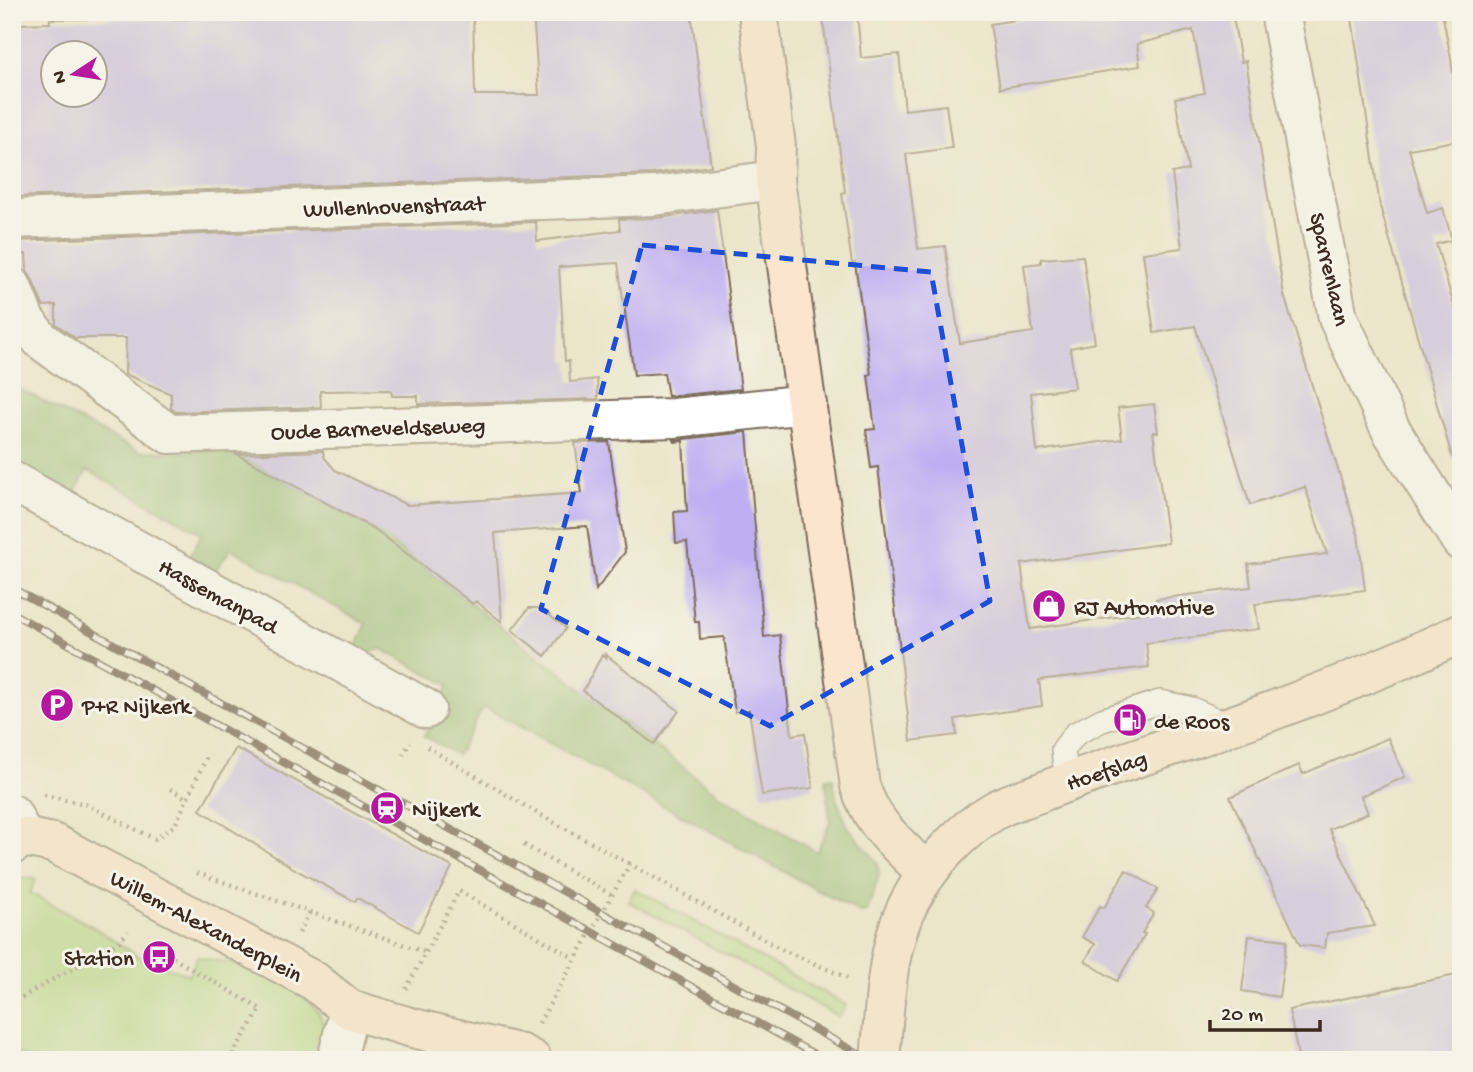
<svg xmlns="http://www.w3.org/2000/svg" width="1473" height="1072" font-family="'Gochi Hand',sans-serif">
<style>
.green{fill:#aed680;stroke:#74804f;stroke-width:2}
.forest{fill:#8ab76e;stroke:#627046;stroke-width:2}
.building{fill:#bfaff2;fill-rule:evenodd}
.lines{fill:none;stroke-linecap:round;stroke-linejoin:round}
.lane-casing{stroke:#796c5b;stroke-width:26}
.street-casing{stroke:#796c5b;stroke-width:42}
.secondary-casing{stroke:#796c5b;stroke-width:42}
.path{stroke:#796c5b;stroke-width:4.5;stroke-dasharray:2 5;stroke-linecap:butt}
.lane{stroke:#fff;stroke-width:23}
.street{stroke:#fff;stroke-width:38}
.secondary{stroke:#fce5cf;stroke-width:38}
.rail-casing{stroke:#3b2a1e;stroke-width:8}
.rail{stroke:#f7f3e8;stroke-width:5;stroke-dasharray:16;stroke-linecap:butt}
.marked{fill:none;stroke:#1d4ed8;stroke-width:5;stroke-dasharray:14 9;stroke-linejoin:round}
.labels{text-anchor:middle;stroke-width:6;stroke-linejoin:round;paint-order:stroke}
.street-label{font-size:23px;fill:#3b2a1e;stroke:#f7f3e8}
.poi-label{font-size:23px;fill:#3b2a1e;stroke:#f7f3e8;text-anchor:start}
</style>
<rect width="100%" height="100%" fill="#f7f3e8"/>
<filter id="ink" filterUnits="userSpaceOnUse"><feTurbulence type="fractalNoise" baseFrequency=".0143" numOctaves="2"/><feDisplacementMap in="SourceGraphic" scale="14" xChannelSelector="R" yChannelSelector="G"/><feConvolveMatrix kernelMatrix="1 2 1 2 8 2 1 2 1" color-interpolation-filters="sRGB"/></filter>
<filter id="wash" filterUnits="userSpaceOnUse"><feTurbulence type="fractalNoise" baseFrequency=".00686" numOctaves="4" result="noise"/><feDisplacementMap in="SourceGraphic" scale="28" xChannelSelector="R" yChannelSelector="G"/><feGaussianBlur stdDeviation="1.57" result="paint"/><feColorMatrix in="noise" values="0 0 0 0 0 0 0 0 0 0 0 0 0 0 0 0 0 1.4 0 .05"/><feComposite in="paint" operator="in"/></filter>
<g filter="url(#wash)">
<rect width="100%" height="100%" fill="#ebe6cb"/>
<path class="green" d="M18 878 36 879 30 893 95 928 137 956 189 975 197 957C214 961 234 962 250 969 272 977 311 996 321 1017 327 1030 321 1046 318 1060H36L12 1051V881Z
M635 889 846 1005 839 1017 628 901Z"/>
<path class="forest" d="M12 385 138 451 180 452 225 448 393 540 392 543 719 795 817 852 830 822 826 779 833 778 836 798 848 827 877 862 879 875 867 912 861 913 819 891 484 707 457 755 424 736 449 685 381 649 369 653 356 649 366 624 231 549 215 571 189 557 201 535 200 532 89 471 86 472 74 494H72L12 462Z"/>
<g id="blocks">
<path class="building" d="M310 12 473 13 475 95H539L533 12H691L711 166 652 174 12 197V29L18 28V24L50 23V19H182ZM52 52H94V94H52Z
M822 12H857L861 58 899 54 905 110 946 105 952 148 906 154 918 249 945 246 960 343 1033 332 1024 265 1041 263V259L1083 256 1095 343 1070 348 1075 388 1031 393 1037 451 1122 439 1118 408 1154 404 1158 432H1153L1168 543 1021 564 1030 629 1158 611 1156 599 1251 587 1248 564 1327 554 1305 487 1250 505 1195 326 1154 333 1143 253 1182 248 1172 173 1188 170 1175 98 1205 93 1193 30 1137 44 1140 66 1000 88 990 24 1064 12H1232L1241 62 1246 61 1284 295 1358 534 1365 590 1255 604 1259 629 1146 643 1149 667 1039 680 1042 706 955 719 957 735 911 741 878 467 871 468 866 430 875 429 868 375 871 374 855 263 852 264 842 193 845 192Z
M1351 12H1442L1451 59 1461 140 1409 149 1427 213 1443 208 1452 240 1436 244 1461 330V456L1452 457 1380 206Z
M717 210 741 389 673 396H668L664 373 634 375 618 263 559 267 565 361H569L570 382 597 379 598 399 418 404V396H392L391 390 320 391 321 407 176 412 171 408V394L125 374 126 338H75L56 324V305L43 306 32 279 27 271 26 254H12V241L536 222 537 241 620 230 619 219 657 218Z
M747 432 764 637 780 635 792 735 805 733 813 788 762 795 749 710 735 712 724 637 700 639 699 622H695L687 542 676 543 674 512 687 511 683 441 675 442 674 440Z
M609 442 625 552 596 590 587 526 495 533 502 622 476 601 473 604 376 530 236 454 323 451 324 457 335 470 407 505 582 493 575 443Z
M529 608H540L566 628 545 656 512 630Z
M605 654 679 711 654 744 583 691 602 655 606 658Z
M1388 738 1405 777 1361 796 1368 813 1329 829 1375 926 1327 933 1325 948 1300 945 1230 797 1299 765 1303 774Z
M236 748 452 867 418 932 357 898 355 902 298 871 200 810Z
M1126 870 1158 889 1146 908 1154 913 1142 933 1145 934 1117 981 1085 961 1095 944 1082 937 1100 906 1104 908Z
M1249 936 1287 940 1279 997 1242 991Z
M1461 974V1051L1417 1060H1299L1289 1010Z"/>
</g>
</g>
<g filter="url(#ink)">
<use href="#blocks" fill-opacity="0" stroke="#796c5b" stroke-width="2"/>
<g class="lines">
<g class="lane-casing">
<path id="lane" d="M1067 782 1063 750 1075 734 1102 720 1160 702 1192 709 1214 719 1219 730"/>
</g>
<g class="street-casing">
<path id="street" d="M1280 12 1338 318 1391 430 1461 541
M12 219 654 196 775 180
M12 287 25 320 41 340 169 434 674 418 807 404
M12 481 426 709
M12 814 24 837
M337 1060 349 1009"/>
</g>
<g class="secondary-casing">
<path id="secondary" d="M758 12 776 146 775 180 860 786C874 828 898 843 927 874
M12 845 24 837 53 843 314 981 349 1009 413 1028 521 1054 532 1060
M880 1060C885 1007 885 946 911 899 930 864 960 831 994 811 1007 803 1024 799 1039 793 1081 776 1125 762 1169 747 1268 714 1366 677 1461 633"/>
</g>
<path class="path" d="M427 747 544 817 630 864
M403 755 410 742
M170 789 188 799
M44 795 85 804 155 839 175 825 208 754
M524 845 612 895
M197 873 425 952
M299 933 311 910
M162 949 178 961 261 1009 233 1053 237 1060
M406 989 459 891 574 958
M12 1008 24 996 119 942 128 931
M539 1023 630 864 783 950 850 979"/>
<use href="#lane" class="lane"/>
<use href="#street" class="street"/>
<use href="#secondary" class="secondary"/>
<g class="rail-casing">
<path id="rail" d="M12 588 870 1060
M12 613 825 1060"/>
</g>
<use href="#rail" class="rail"/>
</g>
</g>
<path d="M0 0H1473V1072H0ZM642 245 931 272 990 601 770 726 541 609Z" fill="#ebe6cb" fill-opacity=".55" fill-rule="evenodd"/>
<path class="marked" d="M642 245 931 272 990 601 770 726 541 609Z"/>
<defs>
<g id="shop-disc" transform="scale(1.75)"><circle r="9.5" fill="#b5179e" stroke="#f7f3e8"/><path d="M-5-2.5h2.3a2.7 3.5 0 0 1 5.4 0H5L5.5 6h-11ZM-1.5-2.5h3a1.5 2.3 0 0 0-3 0Z" fill="#fff"/></g>
<g id="parking-disc" transform="scale(1.75)"><circle r="9.5" fill="#b5179e" stroke="#f7f3e8"/><path d="M-3.5-5.5H1a3.5 3.5 0 0 1 0 7H-1V5.5H-3.5ZM-1-3.4V-.6H.8a1.4 1.4 0 0 0 0-2.8Z" fill="#fff"/></g>
<g id="fuel-disc" transform="scale(1.75)"><circle r="9.5" fill="#b5179e" stroke="#f7f3e8"/><path d="M-5.5-6h7V0h2V4h1.3V-2.5L3-4.5l.8-.8L6-3V5H2.5V1h-1V6h-7ZM-4.2-4.7v3.2H.2V-4.7Z" fill="#fff"/></g>
<g id="station-disc" transform="scale(1.75)"><circle r="9.5" fill="#b5179e" stroke="#f7f3e8"/><path d="M-3-6H3Q5-6 5-4V2Q5 4 3 4L4.5 6H3L1.5 4h-3L-3 6H-4.5L-3 4Q-5 4-5 2V-4Q-5-6-3-6ZM-3.5-4v3h7v-3ZM-3.5 1v1.5H-2V1ZM2 1v1.5H3.5V1Z" fill="#fff"/></g>
<g id="bus-disc" transform="scale(1.75)"><circle r="9.5" fill="#b5179e" stroke="#f7f3e8"/><path d="M-5-6H5V4H4V6H2V4H-2V6H-4V4H-5ZM-3.5-4V0h7V-4ZM-3.5 1.2v1.5H-2V1.2ZM2 1.2v1.5H3.5V1.2Z" fill="#fff"/></g>
</defs>
<g fill-rule="evenodd">
<use href="#shop-disc" x="1049" y="606"/>
<use href="#parking-disc" x="57" y="705"/>
<use href="#fuel-disc" x="1130" y="720"/>
<use href="#station-disc" x="387" y="808"/>
<use href="#bus-disc" x="159" y="957"/>
</g>
<g class="labels">
<g class="street-label">
<text transform="translate(394 205) rotate(-2)" y="8">Wullenhovenstraat</text>
<text transform="translate(1331 269) rotate(77)" y="8">Sparrenlaan</text>
<text transform="translate(378 427) rotate(-2)" y="8">Oude Barneveldseweg</text>
<text transform="translate(219 595) rotate(29)" y="8">Hassemanpad</text>
<text transform="translate(1106 769) rotate(-19)" y="8">Hoefslag</text>
<text transform="translate(207 925) rotate(28)" y="8">Willem-Alexanderplein</text>
</g>
<g class="poi-label">
<text x="1074" y="614">RJ Automotive</text>
<text x="82" y="713">P+R Nijkerk</text>
<text x="1154" y="728">de Roos</text>
<text x="412" y="816">Nijkerk</text>
<text x="134" y="965" text-anchor="end">Station</text>
</g>
</g>
<rect width="1473" height="1072" fill="none" stroke="#f7f3e8" stroke-width="42"/>
<g transform="translate(74 74) rotate(258)"><circle r="33" fill="#f7f3e8" stroke="#aca397" stroke-width="2"/>
<path d="M0-5L12 26L0 18L-12 26Z" fill="#b5179e"/>
<text y="-10" font-size="19" font-weight="bold" text-anchor="middle" fill="#3b2a1e">N</text>
</g>
<path d="M1210 1020v10h110v-10" fill="none" stroke="#3b2a1e" stroke-width="3.5"/>
<text x="1221" y="1020" font-size="21" fill="#3b2a1e" stroke="#f7f3e8" stroke-width="5" paint-order="stroke">20 m</text>
</svg>
